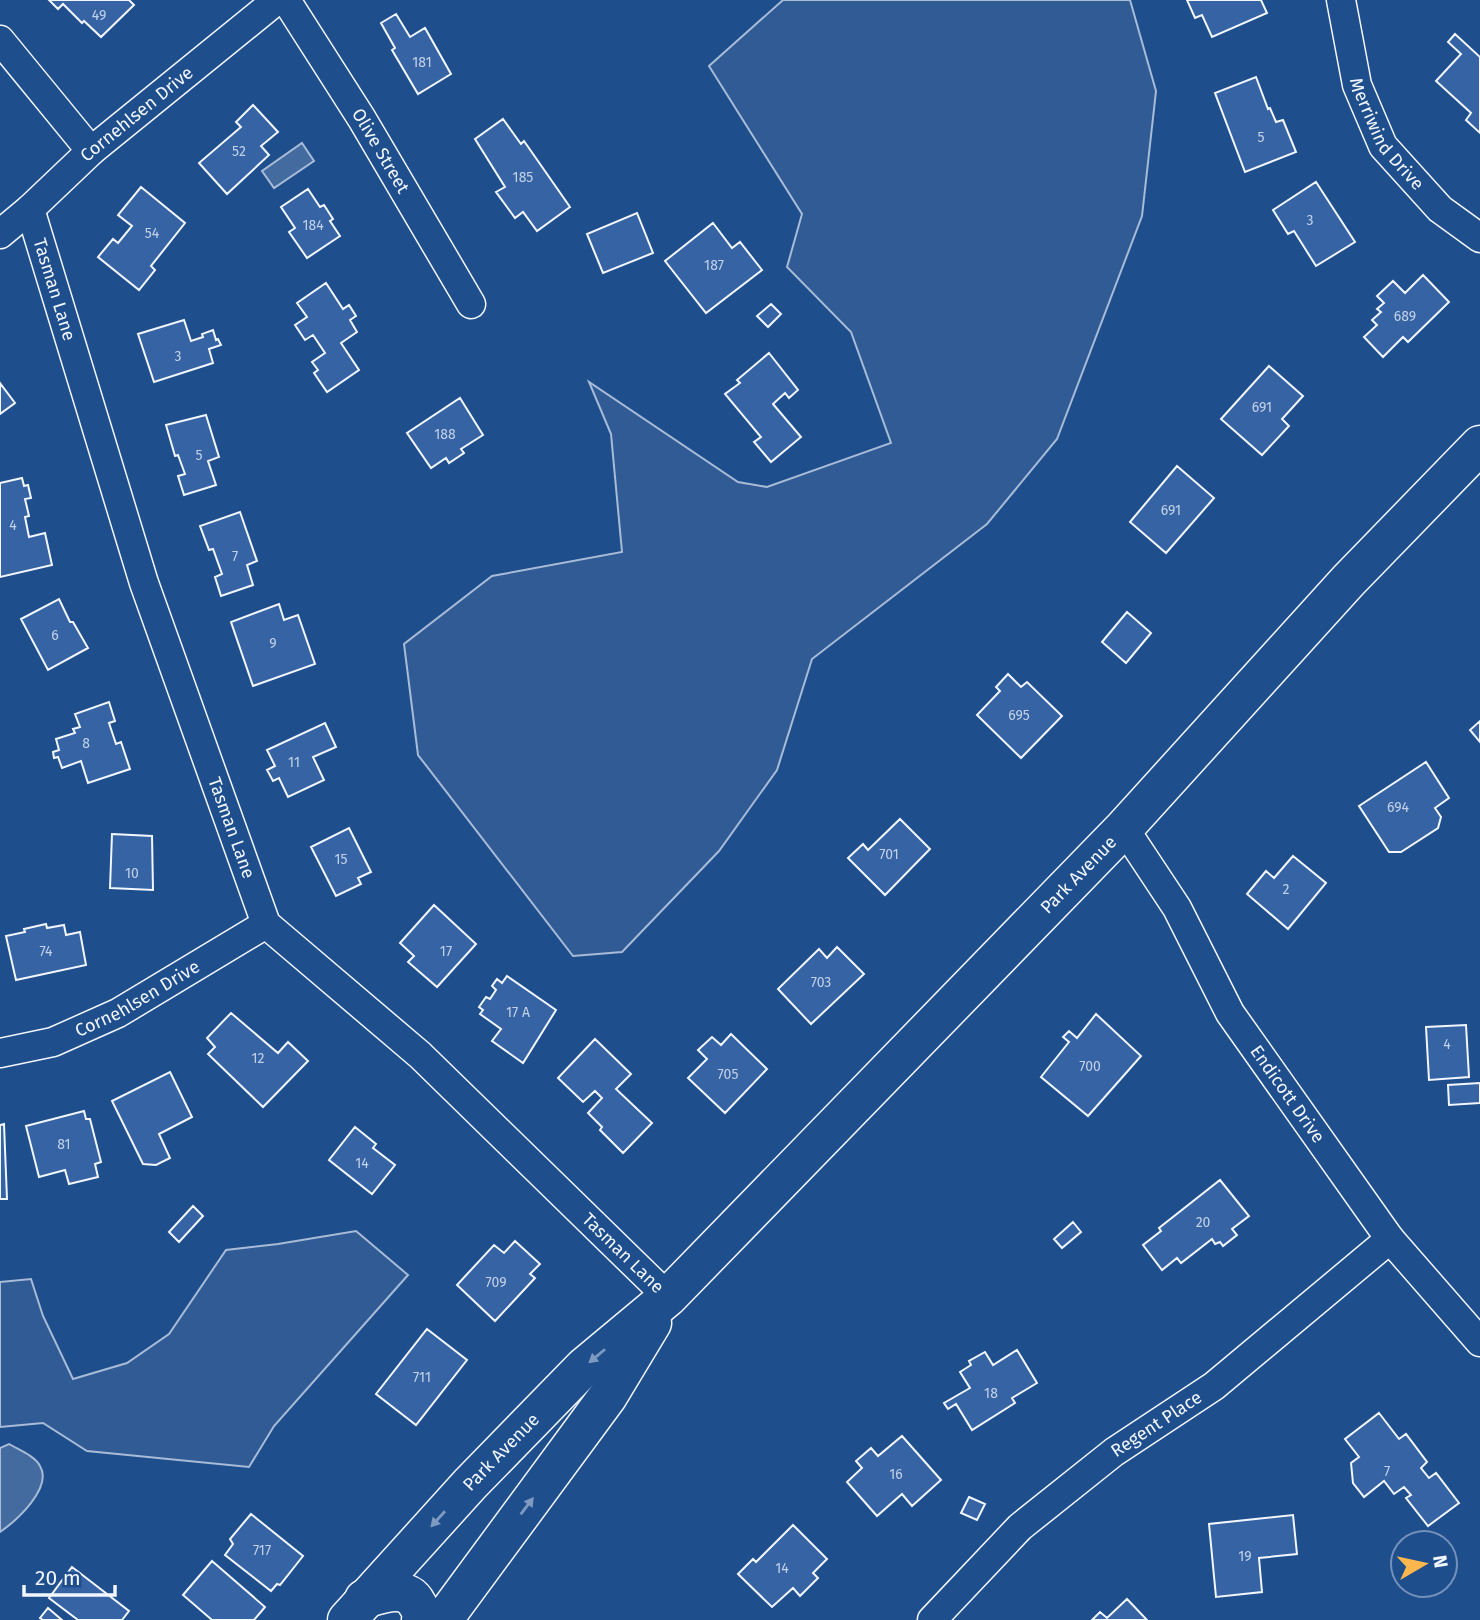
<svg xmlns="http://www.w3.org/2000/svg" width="1480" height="1620" font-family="'Fira Sans',sans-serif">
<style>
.green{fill:#305b95;stroke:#a8bbd7;stroke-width:2}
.water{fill:#446ba0;stroke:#a8bbd7;stroke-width:2}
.building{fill:#3563a3;stroke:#f2f6ff;stroke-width:2}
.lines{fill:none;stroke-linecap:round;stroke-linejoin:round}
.street-casing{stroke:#f2f6ff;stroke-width:31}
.secondary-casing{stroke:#f2f6ff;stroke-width:41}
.street{stroke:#1f4e8c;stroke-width:28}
.secondary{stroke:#1f4e8c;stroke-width:38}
.oneway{fill:#7e9ac0}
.labels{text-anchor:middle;stroke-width:5;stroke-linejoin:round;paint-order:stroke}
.number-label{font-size:14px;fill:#c3d1e8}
.street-label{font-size:18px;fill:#f2f6ff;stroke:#1f4e8c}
</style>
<rect width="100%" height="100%" fill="#1f4e8c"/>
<path class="green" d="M783 0H1130L1156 91 1142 216 1057 439 987 524 812 659 777 770 719 851 622 952 573 956 418 755 404 644 492 576 622 552 611 434 589 382 738 482 767 487 891 443 851 332 787 267 802 214 709 66Z
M356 1231 408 1275 274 1426 249 1467 87 1451 43 1423 0 1427V1282L31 1279 43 1316 73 1379 127 1363 169 1334 226 1250 278 1244Z"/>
<path class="water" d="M302 143 314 161 274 188 262 171Z
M9 1444C19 1450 35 1456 40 1466 53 1488 16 1521 0 1532V1448Z"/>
<path class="building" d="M49 0H129L134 5 101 37 84 21 82 23 63 4 58 9Z
M1187 0H1261L1267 13 1212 37 1202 15 1195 18Z
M396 14 410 37 425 28 451 74 418 94 392 50 395 48 381 23Z
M1455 34 1480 57V133L1466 120 1471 113 1436 81 1461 54 1448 42Z
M1256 77 1268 109 1270 108 1276 122 1283 120 1296 152 1245 172 1215 93Z
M253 105 278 132 261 146 269 155 227 194 199 163 241 127 236 122Z
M503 119 521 144 524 141 570 207 537 231 523 212 515 218 496 192 505 187 475 139Z
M1316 182 1355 242 1316 266 1294 231 1288 234 1273 210Z
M141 187 185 223 151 266 155 270 139 290 98 257 113 239 118 243 132 226 118 215Z
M308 189 320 207 324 205 333 219 330 221 340 236 307 258 289 232 295 228 281 207Z
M637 213 653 253 603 273 587 234Z
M713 223 732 248 740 242 762 270 706 313 665 261Z
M1423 275 1449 302 1408 342 1403 337 1383 357 1364 337 1377 325 1372 320 1381 312 1377 309 1384 303 1377 296 1393 281 1405 293Z
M326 283 343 309 349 305 356 316 350 320 357 332 341 343 359 370 327 392 314 373 318 370 312 362 325 353 313 335 305 340 295 325 307 317 297 303Z
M771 304 781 314 768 327 757 316Z
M184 320 191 341 203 337 202 334 213 330 216 340 218 339 221 345 209 349 213 363 154 382 138 334Z
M769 353 798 390 789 398 785 393 773 404 801 437 771 462 754 442 761 437 725 394 740 383 737 380Z
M1269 366 1303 396 1282 419 1289 426 1262 455 1221 419Z
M0 383 15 403 0 414Z
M460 398 483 435 461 449 464 453 449 463 446 458 431 468 407 433Z
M206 415 219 457 208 461 216 485 184 495 178 476 185 474 178 455 175 456 166 425Z
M1177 466 1214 498 1166 553 1130 522Z
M22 478 24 486 28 485 31 498 25 499 29 516 25 517 29 537 45 533 52 565 0 577V483Z
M240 512 257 561 247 565 253 585 221 596 215 577 222 574 213 549 209 550 200 526Z
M59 599 70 622H73L88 648 48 670 21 619Z
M279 604 284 620 298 615 315 664 253 686 231 622Z
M1127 612 1151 633 1126 663 1102 642Z
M1008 674 1021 687 1027 682 1062 716 1021 758 977 715 1000 691 996 687Z
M109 702 115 721 109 723 116 744 121 742 130 769 88 783 81 761 62 768 58 757 54 758 53 752 59 750 56 739 75 733 73 729 80 727 75 714Z
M1480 721V742L1470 730Z
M325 723 336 747 313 757 324 780 288 797 279 778 273 781 267 770 275 766 267 750Z
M1426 762 1449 798 1435 808 1441 817 1438 828 1401 852H1389L1359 806Z
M900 819 930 849 885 895 848 858 863 844 868 850Z
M349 828 371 872 358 878 361 884 336 896 311 847Z
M112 834 152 836 153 890 110 888Z
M1293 856 1326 883 1288 929 1247 894 1266 871 1274 878Z
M434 905 476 944 437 987 408 962 414 956 400 943Z
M46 924 47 928 64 925 66 935 80 932 86 965 16 980 6 936 25 932 24 929Z
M837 947 864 974 811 1024 778 989 819 949 827 958Z
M507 976 556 1010 523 1063 492 1041 501 1029 480 1014 483 1010 479 1007 486 997 490 999 496 990 492 986 497 979 502 983Z
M231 1013 278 1053 288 1042 308 1061 263 1107 208 1054 215 1047 207 1038Z
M1096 1014 1141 1056 1088 1116 1041 1077 1069 1042 1063 1037 1069 1031 1077 1038Z
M1466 1025 1469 1077 1429 1080 1426 1027Z
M731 1034 767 1069 725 1113 688 1078 707 1059 698 1050 712 1037 721 1045Z
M595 1039 631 1074 616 1089 652 1123 623 1153 600 1130 602 1127 588 1113 602 1098 595 1091 583 1102 558 1078Z
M170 1072 192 1117 159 1134 170 1158 156 1165 143 1164 112 1101Z
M1480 1083V1103L1449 1105 1448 1085Z
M84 1111 86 1119H90L101 1162 95 1164 98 1177 69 1184 65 1170 39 1177 26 1126Z
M4 1124 7 1199H0V1125Z
M355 1127 376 1144 373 1148 395 1165 372 1194 329 1160Z
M1220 1180 1249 1216 1232 1229 1237 1235 1223 1246 1220 1242 1215 1244 1212 1239 1181 1263 1177 1258 1162 1270 1143 1245 1161 1231 1159 1228Z
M193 1206 203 1216 179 1242 169 1232Z
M1073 1222 1081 1232 1062 1248 1054 1239Z
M515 1241 540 1264 530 1274 535 1278 495 1321 457 1285 494 1245 504 1253Z
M427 1329 467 1360 416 1425 376 1394Z
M1017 1350 1037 1383 1012 1398 1015 1403 972 1430 956 1404 948 1409 944 1403 970 1388 960 1372 971 1365 969 1361 985 1352 993 1365Z
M1379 1413 1399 1439 1406 1434 1427 1462 1421 1468 1429 1478 1436 1473 1459 1503 1428 1526 1406 1498 1411 1495 1404 1487 1394 1494 1384 1481 1364 1497 1353 1483 1351 1463 1359 1457 1345 1439Z
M902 1436 941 1480 912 1506 902 1494 877 1516 847 1482 862 1468 856 1461 871 1448 878 1456Z
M969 1497 985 1504 977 1520 961 1513Z
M251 1514 303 1556 280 1585 277 1584 271 1591 225 1555 233 1544 230 1539Z
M1293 1515 1297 1554 1259 1558 1262 1592 1216 1597 1209 1524Z
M793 1525 827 1559 813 1573 818 1578 800 1596 793 1588 772 1607 738 1574 753 1559 756 1562Z
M212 1561 265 1607 254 1620H212L183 1595Z
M72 1567 129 1611 122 1620H78L49 1598Z
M1127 1599 1147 1620H1092L1100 1612 1107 1618Z
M48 1608 62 1620H43L40 1618Z"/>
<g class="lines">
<g class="street-casing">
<g id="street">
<path id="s1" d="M286 0 362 119 471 304"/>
<path id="s2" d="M1341 0 1357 85 1383 146 1440 209 1480 238"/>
<path d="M0 40 91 151"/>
<path id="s3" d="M30 209 144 583 266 924 420 1055 668 1297"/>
<path id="s4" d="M0 234 30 209 91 151 277 0"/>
<path id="s5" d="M1124 828 1177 908 1230 1013 1390 1239 1480 1342"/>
<path id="s6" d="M0 1053 53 1042 118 1013 266 924"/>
<path id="s7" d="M932 1620 1020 1527 1114 1452 1214 1386 1390 1239"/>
</g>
</g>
<g class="secondary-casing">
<g id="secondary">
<path d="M364 1599C381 1594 407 1584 417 1604 421 1610 422 1613 421 1620"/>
<path id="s8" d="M347 1620 470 1484 584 1367 668 1297 1124 828 1348 581 1480 445"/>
<path d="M443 1620 608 1396 652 1323"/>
</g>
</g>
<use href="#street" class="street"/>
<use href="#secondary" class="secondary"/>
</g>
<defs><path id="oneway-solid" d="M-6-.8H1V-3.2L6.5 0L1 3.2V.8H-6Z" transform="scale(1.75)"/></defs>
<g class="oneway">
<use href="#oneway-solid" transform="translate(597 1356) rotate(140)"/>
<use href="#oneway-solid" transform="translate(527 1506) rotate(-53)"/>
<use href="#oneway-solid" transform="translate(438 1519) rotate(132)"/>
</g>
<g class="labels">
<g class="number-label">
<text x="99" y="20">49</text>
<text x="422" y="67">181</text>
<text x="1261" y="142">5</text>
<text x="239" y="156">52</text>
<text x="523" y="182">185</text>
<text x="1310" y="225">3</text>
<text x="313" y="230">184</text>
<text x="152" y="238">54</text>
<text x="714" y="270">187</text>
<text x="1405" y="321">689</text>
<text x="178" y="361">3</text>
<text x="1262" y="412">691</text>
<text x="445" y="439">188</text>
<text x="199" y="460">5</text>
<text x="1171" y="515">691</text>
<text x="13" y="530">4</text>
<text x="235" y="561">7</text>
<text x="55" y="640">6</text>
<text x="273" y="648">9</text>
<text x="1019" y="720">695</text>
<text x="86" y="748">8</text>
<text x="294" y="767">11</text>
<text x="1398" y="812">694</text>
<text x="889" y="859">701</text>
<text x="341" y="864">15</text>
<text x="132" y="878">10</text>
<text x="1286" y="894">2</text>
<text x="46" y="956">74</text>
<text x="446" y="956">17</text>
<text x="821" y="987">703</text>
<text x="518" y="1017">17 A</text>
<text x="1447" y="1049">4</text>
<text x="258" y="1063">12</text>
<text x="1090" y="1071">700</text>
<text x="728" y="1079">705</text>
<text x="64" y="1149">81</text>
<text x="362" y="1168">14</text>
<text x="1203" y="1227">20</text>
<text x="496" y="1287">709</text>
<text x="422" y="1382">711</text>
<text x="991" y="1398">18</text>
<text x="1387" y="1476">7</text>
<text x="896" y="1479">16</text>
<text x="262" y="1555">717</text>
<text x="1245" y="1561">19</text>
<text x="782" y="1573">14</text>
</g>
<g class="street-label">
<text dy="6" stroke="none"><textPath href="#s4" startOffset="182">Cornehlsen Drive</textPath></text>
<text dy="6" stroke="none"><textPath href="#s2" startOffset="144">Merriwind Drive</textPath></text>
<text dy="6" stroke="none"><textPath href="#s1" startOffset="178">Olive Street</textPath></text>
<text dy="6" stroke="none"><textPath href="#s3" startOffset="84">Tasman Lane</textPath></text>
<text dy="6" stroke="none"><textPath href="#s3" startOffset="651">Tasman Lane</textPath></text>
<text dy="6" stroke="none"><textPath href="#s8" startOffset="1045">Park Avenue</textPath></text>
<text dy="6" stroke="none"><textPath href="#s6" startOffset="149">Cornehlsen Drive</textPath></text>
<text dy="6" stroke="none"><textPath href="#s5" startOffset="313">Endicott Drive</textPath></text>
<text dy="6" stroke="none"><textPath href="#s3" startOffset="1239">Tasman Lane</textPath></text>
<text dy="6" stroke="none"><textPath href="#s7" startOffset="299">Regent Place</textPath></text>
<text dy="6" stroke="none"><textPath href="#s8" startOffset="228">Park Avenue</textPath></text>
</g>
</g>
<g transform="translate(1424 1564) rotate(81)"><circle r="33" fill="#1f4e8c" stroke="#7391ba" stroke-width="2"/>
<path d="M0-5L12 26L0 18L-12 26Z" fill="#ffb74d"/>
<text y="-10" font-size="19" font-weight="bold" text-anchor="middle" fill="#f2f6ff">N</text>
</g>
<path d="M24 1585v10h91v-10" fill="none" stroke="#f2f6ff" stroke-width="3.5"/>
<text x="35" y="1585" font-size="21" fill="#f2f6ff" stroke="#1f4e8c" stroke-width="5" paint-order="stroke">20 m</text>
</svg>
